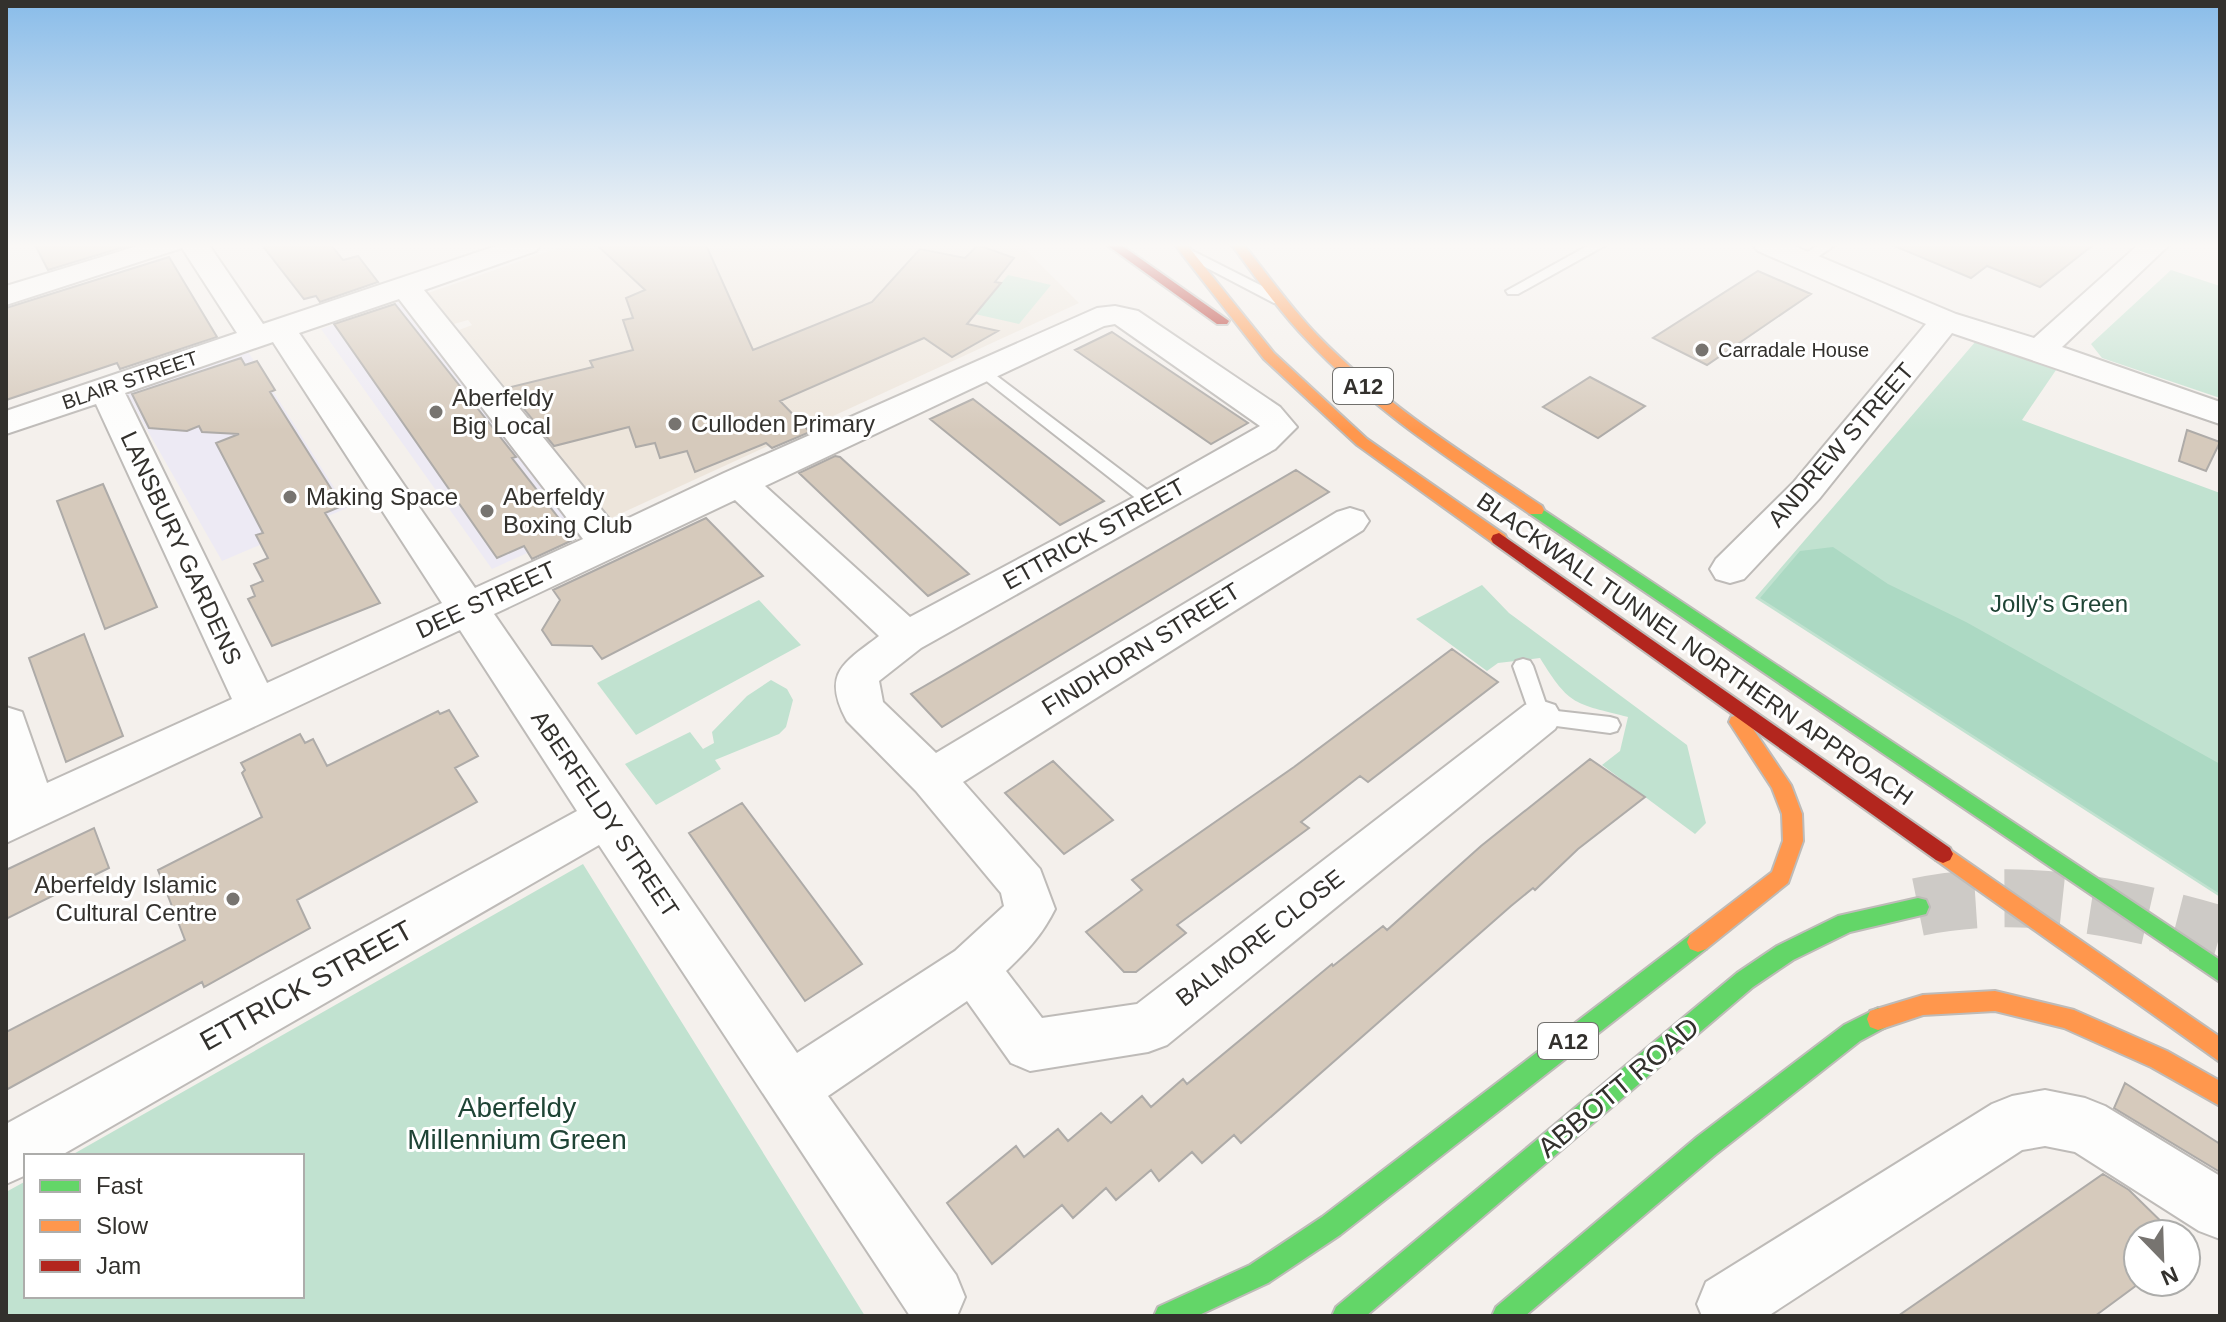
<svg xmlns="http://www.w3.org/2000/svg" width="2226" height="1322" font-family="Arial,sans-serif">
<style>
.commercial{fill:#edeaf4}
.built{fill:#ede5db}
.green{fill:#c1e2d0}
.forest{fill:#acd9c3}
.building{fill:#d6cabc;stroke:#aeaba8;stroke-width:2}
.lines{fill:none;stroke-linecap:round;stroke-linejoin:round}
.secondary-tunnel{stroke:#cdcac6;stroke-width:58;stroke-dasharray:58 29;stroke-linecap:butt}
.lane-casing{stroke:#bebbb8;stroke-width:4}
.street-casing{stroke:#bebbb8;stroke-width:4}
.fast-casing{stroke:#bebbb8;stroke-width:4}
.slow-casing{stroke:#bebbb8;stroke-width:4}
.jam-casing{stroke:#bebbb8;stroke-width:4}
.lane{fill:#fdfdfc;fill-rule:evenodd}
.street{fill:#fdfdfc;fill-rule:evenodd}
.fast{fill:#63d668;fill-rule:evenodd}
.slow{fill:#ff974d;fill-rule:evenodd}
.jam{fill:#b3261e;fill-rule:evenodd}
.poi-dot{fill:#777470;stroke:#fff;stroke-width:3}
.labels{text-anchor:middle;stroke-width:6;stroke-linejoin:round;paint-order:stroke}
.far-poi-label{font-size:20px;fill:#33312d;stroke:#fff;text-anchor:start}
.far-street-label{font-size:20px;fill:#33312d;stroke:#fff}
.shield{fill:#fff;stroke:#706f6c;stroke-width:2}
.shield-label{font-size:22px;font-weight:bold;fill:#33312d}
.poi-label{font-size:24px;fill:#33312d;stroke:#fff;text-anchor:start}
.street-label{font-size:24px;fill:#33312d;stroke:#fff}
.park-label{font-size:24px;fill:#1f4435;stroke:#fff}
.near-street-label{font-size:28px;fill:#33312d;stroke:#fff}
.near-park-label{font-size:28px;fill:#1f4435;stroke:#fff}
</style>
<rect width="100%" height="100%" fill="#f4f0ec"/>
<path class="commercial" d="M398 302 578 530 492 569 321 329Z
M247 350 347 508 222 561 125 391Z"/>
<path class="built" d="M567 245H1021L1079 303 611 518 459 330 472 325 468 320 454 324 428 293Z"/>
<path class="green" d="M2171 270 2220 286V398L2102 358 2091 344Z
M1008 275 1051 285 1019 324 975 314Z
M1976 341 2056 370 2022 420 2220 493V897L1755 598Z
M1482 585 1509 613 1687 745 1706 823 1695 834 1602 765 1620 751 1628 717C1575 703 1570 707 1540 658L1498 663 1487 671 1416 619Z
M759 600 801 645 636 735 597 683Z
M771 680 787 689 793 700 786 727 779 734 715 760 721 769 656 805 625 764 690 732 703 749 714 743 712 732 747 696Z
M583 864 865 1316H6V1192L26 1181V1296H302V1156H70Z"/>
<path class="forest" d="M1833 547 1888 584 1966 622 2220 764V894L1760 598 1800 551Z"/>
<path class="building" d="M35 245H126L127 246 48 270Z
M262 245H331L343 260 358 256 378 282 320 302 316 296 304 299Z
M597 245H706L753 350 872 302 920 249 965 258 978 245 1014 258 995 282 1001 283 967 324 998 331 952 357 924 338 780 401 810 432 772 448 766 443 695 472 687 451 660 458 655 443 636 447 629 427 554 446 507 388 593 367 590 361 633 350 623 320 633 318 626 298 645 290Z
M1892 245H2093L2040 287 1987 266 1971 278Z
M169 257 217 337 120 369 117 363 6 400V308Z
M1758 271 1811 294 1707 365 1653 338Z
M395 304 516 457 512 458 575 539 532 559 524 546 497 558 334 324Z
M1112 332 1248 423 1211 444 1075 350Z
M241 358 245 365 257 361 275 390 270 392 342 506 325 513 380 603 272 646 248 599 255 596 251 586 263 581 254 564 268 558 256 535 263 533 216 443 239 434 202 432 199 426 187 431 149 428 132 394Z
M1590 377 1645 406 1598 438 1543 407Z
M973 399 1104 501 1060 525 930 419Z
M2187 430 2220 442 2206 471 2179 461Z
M835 456 840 457 969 574 928 596 799 473Z
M1296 470 1329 492 942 727 911 694Z
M103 484 157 607 105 629 57 501Z
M706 518 763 576 602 659 592 646 552 645 542 630 560 600 553 590Z
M84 634 123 736 66 762 29 658Z
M1452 649 1498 682 1368 782 1360 776 1301 822 1309 828 1177 925 1186 933 1136 972H1124L1086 932 1142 890 1132 880 1294 767Z
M449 710 478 756 455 768 477 802 297 900 310 928 204 987 202 982 6 1090V1032L185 940 158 870 262 817 242 773 245 770 241 763 300 734 305 743 313 739 327 766 438 711 440 714Z
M1590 759 1645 797 1578 849 1535 890 1533 888 1511 906 1241 1143 1234 1135 1202 1163 1192 1152 1159 1181 1151 1170 1116 1200 1106 1188 1073 1218 1062 1205 992 1264 947 1203 1016 1146 1024 1157 1058 1129 1068 1141 1101 1113 1111 1123 1142 1096 1151 1107 1183 1079 1187 1084 1332 964 1333 966 1383 926 1387 930 1481 846Z
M1053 761 1113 820 1064 854 1005 793Z
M742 803 862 964 805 1001 689 833Z
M94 828 109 868 6 919V870Z
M2125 1083 2220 1144V1172L2114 1108Z
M2103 1174 2129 1190 2174 1234H2138V1282H2141L2095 1316H1898Z"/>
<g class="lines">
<path class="secondary-tunnel" d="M1918 907C2021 886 2120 906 2220 935"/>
<g class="lane-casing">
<path id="lane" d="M1589 245H1606L1518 294H1508L1506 291Z
M1819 245H1835L1809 263H1799V257Z
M1191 250 1284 297 1286 300 1284 303H1274L1186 257 1184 254Z
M981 364 1159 499 1162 503 1159 507H1147L975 372 973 369Z
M1523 659 1530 661 1533 666 1548 710 1610 717 1617 719 1620 725 1617 731 1610 733 1533 723 1513 666 1516 661Z"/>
</g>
<g class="street-casing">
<path id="street" d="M141 245H209L263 324 499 245H540L536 251 424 290 614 525 724 473 1097 308 1115 306 1138 311 1280 407 1297 427 1275 449 921 648 879 681 883 702 936 753 1337 512 1350 508 1363 512 1369 521 1363 530 963 782 1040 869 1055 909C1042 935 1027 951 1006 971L1042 1018 1137 1004 1525 705 1540 700 1555 705 1562 717 1555 729 1167 1045 1148 1052 1030 1071 1011 1063 967 1001 828 1096 956 1275 965 1297 957 1316H910L599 845 60 1156H26V1175L6 1184V1124L577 811 460 630 6 843V707L22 712 47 783 232 699 96 404 6 434V411L237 333 182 248 6 305V286ZM399 299 583 539 475 588 299 333ZM1115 324 1260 426 1140 494 910 617 765 486 1104 326ZM273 342 442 603 267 683 125 393ZM735 500 879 636C844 663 821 673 847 721L916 791 1001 893 1004 906 955 951 797 1053 494 614Z
M1753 245H1792L1956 314 2034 338 2138 245H2169L2062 347 2220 402V424L1952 333 1819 499 1744 579 1730 583 1716 579 1710 569 1716 559 1793 483 1926 324 1758 251Z
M2045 1090 2085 1098 2105 1106 2220 1176V1239L2199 1231 2075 1152 2045 1146 2022 1150 1768 1316H1702L1697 1304 1706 1282 1992 1104 2012 1096Z"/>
</g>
<g class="fast-casing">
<path id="fast" d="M1536 505 2220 960V982L1530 514 1528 510Z
M1918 898 1926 900 1929 907 1926 914 1850 932 1793 960 1753 987 1366 1316H1332L1336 1307 1737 973 1777 946 1838 916Z
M1698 932 1706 935 1709 942 1706 949 1340 1235 1268 1283 1197 1316H1154L1158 1307 1250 1265 1322 1217 1690 935Z
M1878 1008 1886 1011 1889 1019 1886 1027 1860 1041 1715 1155 1525 1316H1492L1496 1307 1697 1137 1844 1025Z"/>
</g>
<g class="slow-casing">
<path id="slow" d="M1175 245H1187L1274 353 1367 439 1505 535 1507 539 1505 543H1493L1357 445 1264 359Z
M1232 245H1244C1268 275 1290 307 1317 335 1383 403 1464 454 1542 506L1544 510 1542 514H1530C1453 461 1373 410 1308 341 1280 312 1256 278 1232 245Z
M1738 715 1745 717 1791 785 1802 814 1803 841 1788 883 1706 949 1698 952 1690 949 1687 942 1690 935 1772 872 1783 841 1782 814 1772 788 1729 722 1731 717Z
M1943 845 2220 1037V1062L1936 860 1933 854 1936 848Z
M1995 991 2074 1010 2167 1051 2220 1081V1106L2151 1067 2064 1028 1995 1011 1923 1015 1878 1030 1870 1027 1867 1019 1870 1011 1923 995Z"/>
</g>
<g class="jam-casing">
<path id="jam" d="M1107 245H1121L1229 321 1227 324H1217Z
M1499 533 1950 848 1953 854 1950 860 1943 863 1936 860 1493 543 1491 539 1493 535Z"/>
</g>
<use href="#lane" class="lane"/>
<use href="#street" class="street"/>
<use href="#fast" class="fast"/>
<use href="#slow" class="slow"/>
<use href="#jam" class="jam"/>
</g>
<linearGradient id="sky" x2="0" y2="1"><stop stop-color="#89bce9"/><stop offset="0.57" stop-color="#faf8f6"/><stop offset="1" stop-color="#faf8f6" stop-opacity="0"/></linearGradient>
<rect width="2226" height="430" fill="url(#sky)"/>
<g class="poi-dot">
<circle cx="1702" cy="350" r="8"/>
<circle cx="436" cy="412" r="8"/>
<circle cx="675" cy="424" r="8"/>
<circle cx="290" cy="497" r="8"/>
<circle cx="487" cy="511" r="8"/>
<circle cx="233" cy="899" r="8"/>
</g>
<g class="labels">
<g class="far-poi-label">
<text x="1718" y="357">Carradale House</text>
</g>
<g class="far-street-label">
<text transform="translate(130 380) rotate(-19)" y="7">BLAIR STREET</text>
</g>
<g class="shield">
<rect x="1333" y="368" width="60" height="36" rx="6"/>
<rect x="1538" y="1023" width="60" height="36" rx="6"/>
</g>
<g class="shield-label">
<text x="1363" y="394">A12</text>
<text x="1568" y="1049">A12</text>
</g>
<g class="poi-label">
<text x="452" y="406">Aberfeldy<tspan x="452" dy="28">Big Local</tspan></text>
<text x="691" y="432">Culloden Primary</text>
<text x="306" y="505">Making Space</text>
<text x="503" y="505">Aberfeldy<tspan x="503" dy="28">Boxing Club</tspan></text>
<text x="217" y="893" text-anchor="end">Aberfeldy Islamic<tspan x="217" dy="28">Cultural Centre</tspan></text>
</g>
<g class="street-label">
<text transform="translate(1841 445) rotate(-49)" y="8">ANDREW STREET</text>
<text transform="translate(1094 534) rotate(-29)" y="8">ETTRICK STREET</text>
<text transform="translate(181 548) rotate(65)" y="8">LANSBURY GARDENS</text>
<text transform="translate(486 600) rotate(-25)" y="8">DEE STREET</text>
<text transform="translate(1141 649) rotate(-32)" y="8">FINDHORN STREET</text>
<text transform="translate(1695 649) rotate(35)" y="8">BLACKWALL TUNNEL NORTHERN APPROACH</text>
<text transform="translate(605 814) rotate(56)" y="8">ABERFELDY STREET</text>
<text transform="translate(1260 938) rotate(-38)" y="8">BALMORE CLOSE</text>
</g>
<g class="park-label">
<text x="2059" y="612">Jolly's Green</text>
</g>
<g class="near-street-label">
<text transform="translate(306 985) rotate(-29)" y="10">ETTRICK STREET</text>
<text transform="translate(1618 1087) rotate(-40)" y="10">ABBOTT ROAD</text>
</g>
<g class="near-park-label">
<text x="517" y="1117">Aberfeldy<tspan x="517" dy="32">Millennium Green</tspan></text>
</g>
</g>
<rect width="2226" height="1322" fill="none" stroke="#33312d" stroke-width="16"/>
<rect x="24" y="1154" width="280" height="144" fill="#ffffff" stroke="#adadab" stroke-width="2"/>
<rect x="40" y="1180" width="40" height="12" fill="#63d668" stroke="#adadab" stroke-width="2"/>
<text x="96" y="1194" font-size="24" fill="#33312d">Fast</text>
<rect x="40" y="1220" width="40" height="12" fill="#ff974d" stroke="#adadab" stroke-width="2"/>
<text x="96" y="1234" font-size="24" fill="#33312d">Slow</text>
<rect x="40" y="1260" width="40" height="12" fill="#b3261e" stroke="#adadab" stroke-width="2"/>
<text x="96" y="1274" font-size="24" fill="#33312d">Jam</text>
<g transform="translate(2162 1258) rotate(157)"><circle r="38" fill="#ffffff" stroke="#adadab" stroke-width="2"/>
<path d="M0-6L14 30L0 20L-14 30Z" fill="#777470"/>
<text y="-12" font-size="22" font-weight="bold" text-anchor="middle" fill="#33312d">N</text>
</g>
</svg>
